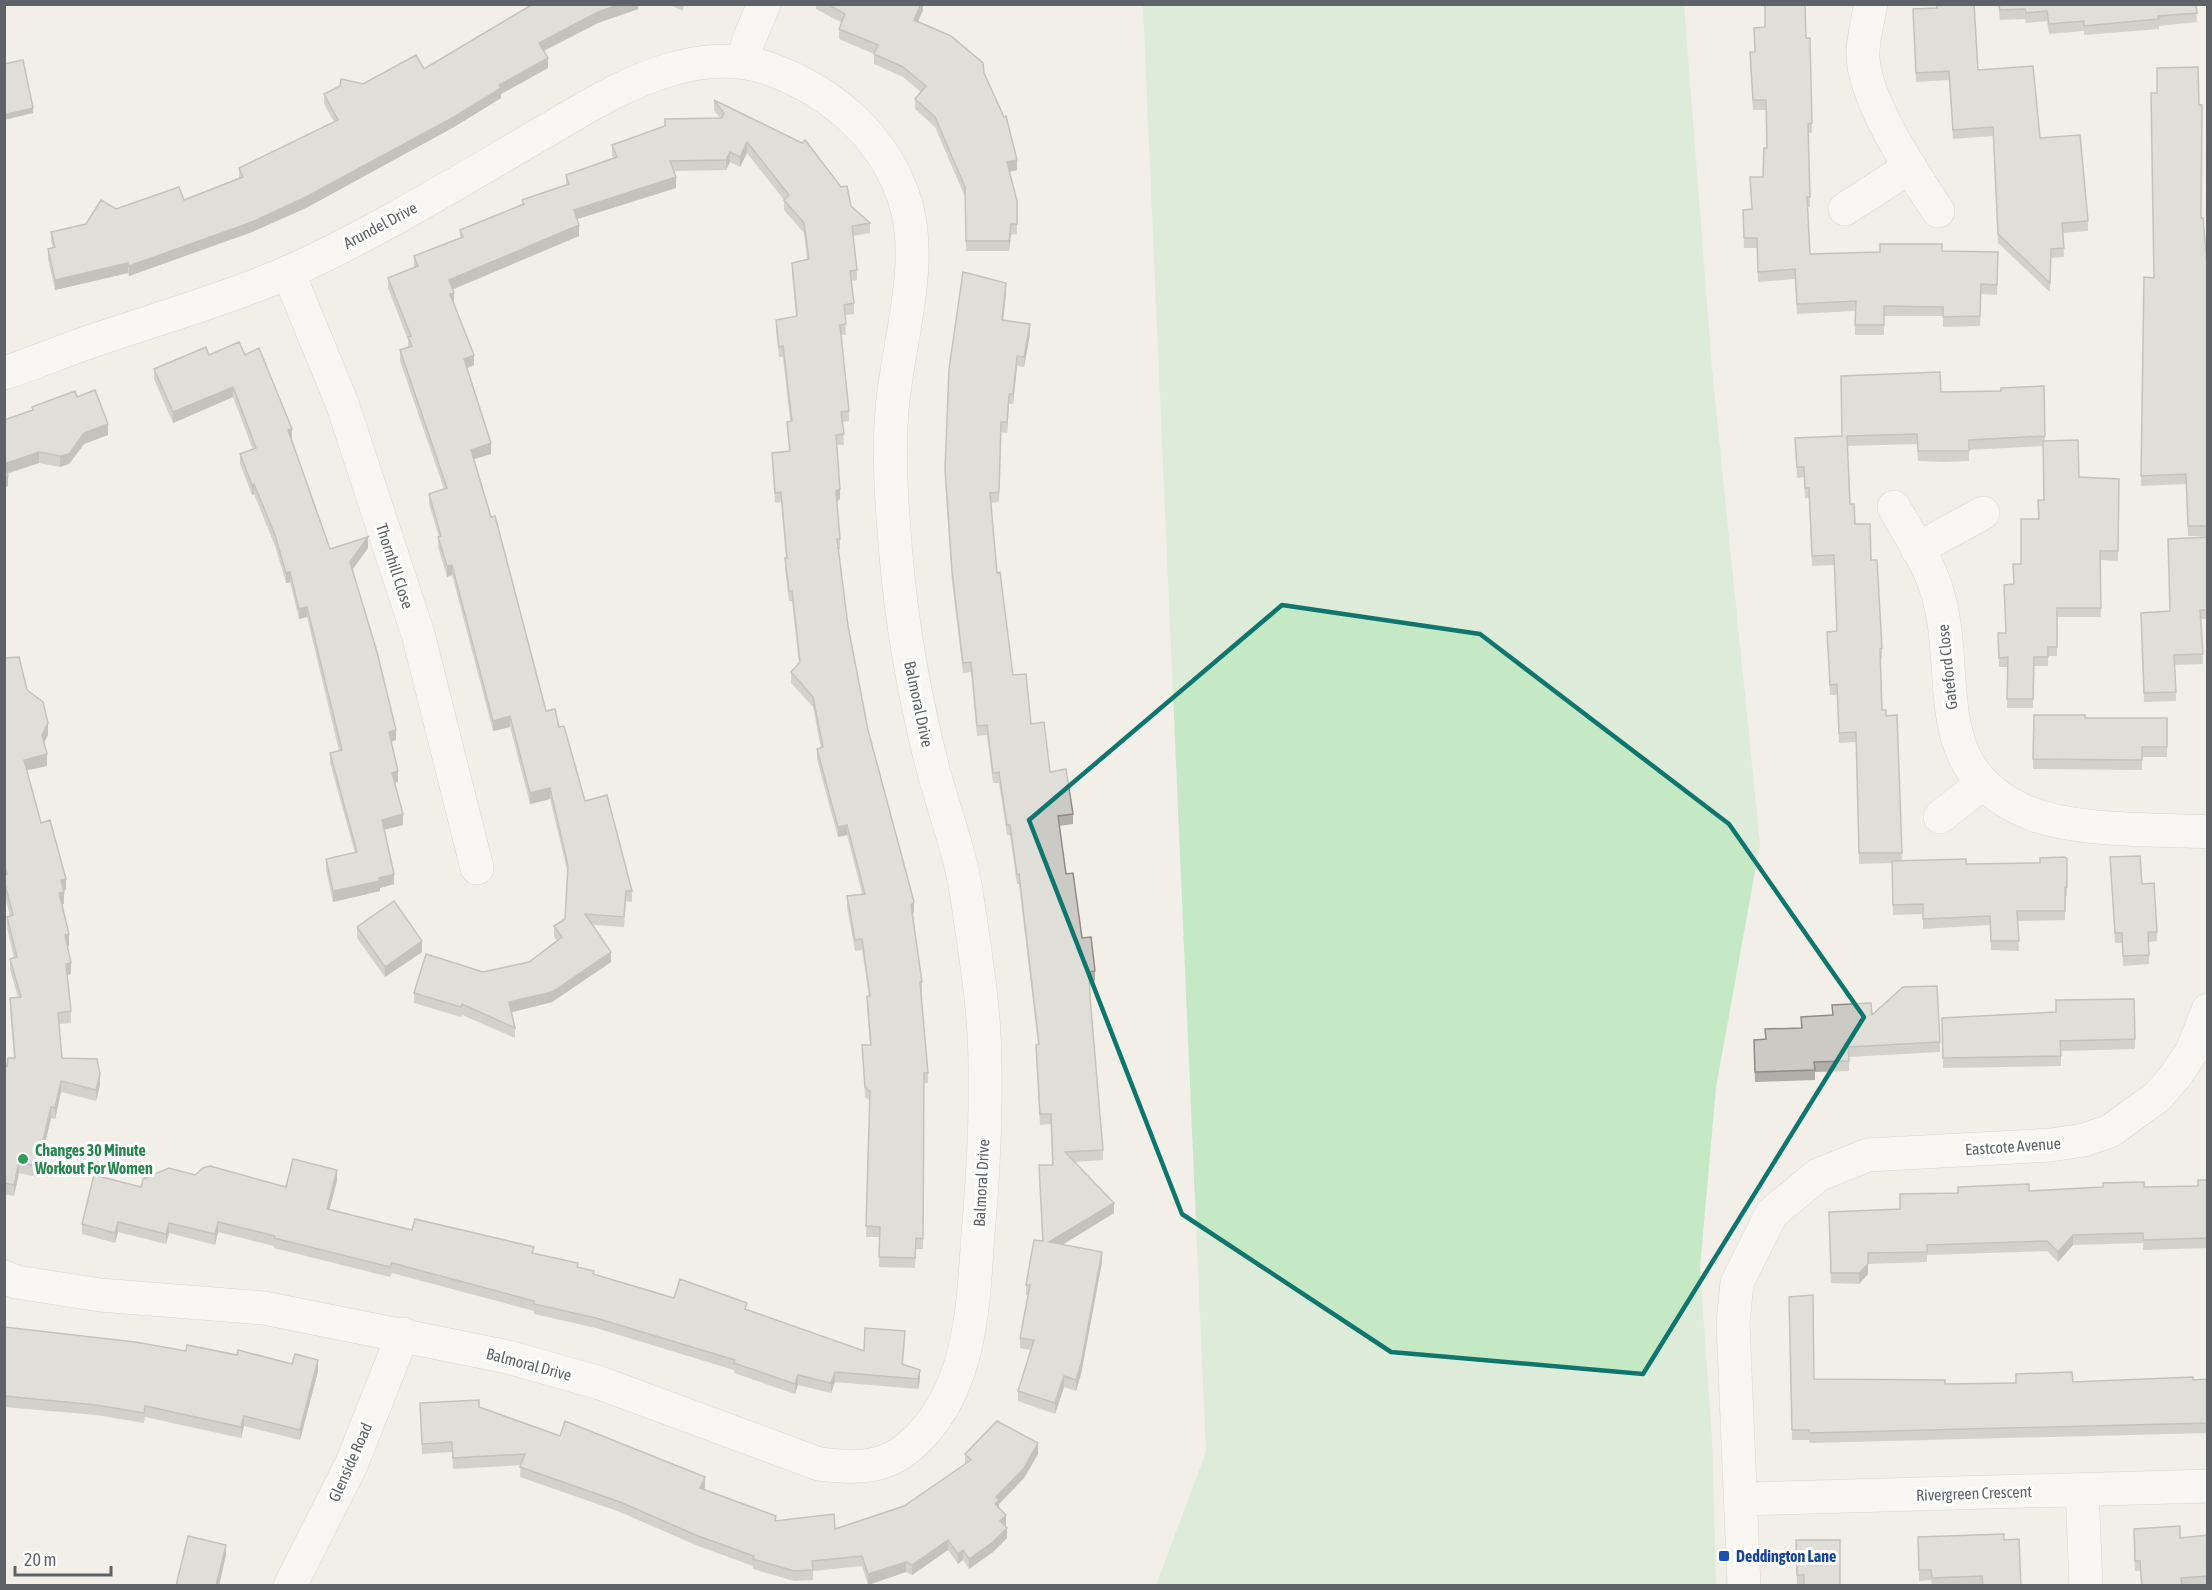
<svg xmlns="http://www.w3.org/2000/svg" width="2212" height="1590" font-family="'Asap Condensed',sans-serif">
<style>
.green{fill:#c5e8c5}
.lines{fill:none;stroke-linecap:round;stroke-linejoin:round}
.minor-casing{stroke:#b5b8bc;stroke-width:34}
.minor{stroke:#fff;stroke-width:33}
.wall{fill:#afaea9}
.shaded-wall{fill:#8f8d8a}
.building{fill:#cccac5;stroke:#8f8d8a;stroke-width:1.5}
.marked{fill:none;stroke:#0f766e;stroke-width:4.5;stroke-linejoin:round}
.leisure-dot{fill:#2e9e5b;stroke:#fff;stroke-width:2}
.transit-dot{fill:#1a4fb4;stroke:#fff;stroke-width:2}
.labels{text-anchor:middle;stroke-width:6;stroke-linejoin:round;paint-order:stroke}
.street-label{font-size:16px;fill:#5f6368;stroke:#fff}
.leisure-label{font-size:16px;font-weight:bold;fill:#27864d;stroke:#fff;text-anchor:start}
.transit-label{font-size:16px;font-weight:bold;fill:#164399;stroke:#fff;text-anchor:start}
</style>
<rect width="100%" height="100%" fill="#f1efe8"/>
<path class="green" d="M1143 5H1684L1712 369 1760 844 1716 1087 1700 1267 1712 1440 1716 1585H1156L1206 1452Z"/>
<g class="lines">
<g class="minor-casing">
<path id="minor" d="M1871 4C1868 19 1864 35 1863 50 1860 95 1913 173 1938 211
M744 62 748 42 764 4
M1845 209 1910 167
M288 272 342 403 418 634 477 868
M4 373C35 363 65 350 95 340 160 318 226 299 289 272 373 234 453 185 532 139 577 113 622 83 672 69 703 60 736 58 767 68 829 90 881 133 903 195 927 260 897 344 892 410 888 459 892 507 896 555 902 627 915 699 933 769 944 811 961 854 967 897 975 952 985 1010 985 1065 986 1121 983 1178 978 1234 973 1308 971 1394 910 1446 884 1470 852 1468 819 1464L600 1383 508 1357 264 1308 100 1295 16 1282 4 1277
M1894 507C1908 533 1927 560 1936 588 1964 674 1921 771 2032 814 2080 832 2155 829 2208 832
M1917 549 1983 513
M1940 817 1982 784
M2082 1490 2086 1586
M1740 1499 2208 1486
M290 1586 352 1463 403 1334
M1744 1586 1733 1323 1737 1283 1772 1213 1818 1175 1868 1155 2051 1145 2084 1140 2110 1131 2157 1097 2176 1075 2192 1051 2208 1010"/>
</g>
<use href="#minor" class="minor"/>
</g>
<path class="wall" d="M638 4V9L598 23 544 51 548 68 501 94V98L454 127 306 208 252 232 129 276 128 273 55 290 48 259V249L53 248 51 242V232L86 224 116 209 184 200 239 178V168L334 122 324 104V94L424 69Z
M668 4H684L683 11Z
M816 4H923V10L918 22 984 73 1017 170 1010 172 1017 201V234L1011 235 1009 251H966L965 197 935 127 915 109V99L921 92 903 77 874 64V54L839 39V29L842 23 816 9Z
M1936 4H1974L1978 70 2040 138 2088 221V231L2063 233 2064 257 2051 258 2050 292 1998 243 1993 136 1953 139 1949 80 1916 82 1913 9 1936 8Z
M1998 4H2196L2197 22 2159 26V29L2084 35V31L2049 34 2047 21 2026 23 2025 19 2000 20Z
M1765 27 1806 38 1812 123V133H1808L1810 207H1807L1810 254 1942 251 1998 252 1997 295 1981 294 1980 326 1943 327V316H1884V335H1855V311L1797 314 1795 279 1758 282 1757 248H1744L1743 210 1752 209 1750 177H1763L1767 148 1766 110H1753L1750 62V52H1755Z
M714 100 851 206 870 223V233L853 236 857 270V280L851 281 854 303V314L845 315 846 335H841L849 411V421L842 422 844 445H837L840 499 837 501 840 539V549H838L848 626 868 730 914 912 913 914 922 982V992H921L928 1073V1083H924L923 1249H916L915 1268 879 1267V1237H866L870 1101 865 1097 862 1045H870L867 1007V996H869L862 950 855 951 847 907V896L862 894 847 835 838 837 828 801 817 759V749L821 748 813 707 791 683V672L799 663 792 601H789L785 568V558H786L781 502 775 503 772 463V453L789 451 787 422 790 421 783 357H779L776 330V320L796 316 792 273V263L807 259 804 233 784 210V200L747 153 740 167 730 162 726 170 673 171 676 188 577 219 579 236 452 289 454 303 474 365 467 368 491 454 474 459 546 711 559 727 585 801 632 891V902L626 901 624 927 593 925 611 962 552 1002 512 1012 515 1028V1038L462 1015 461 1017 414 1003V993L483 972 529 962 557 941 554 937V926L565 919 568 874 550 799 530 804 510 727 493 731 452 575 447 577 438 547 439 537 429 504V494L444 489 400 361V350L408 347V340L388 288V278L414 268V256L460 238V230L522 205V200L566 185V175L613 158 612 155V145L720 118 714 110Z
M2201 218 2208 277V536H2188L2186 484 2141 486 2144 277 2154 278Z
M1006 293 1003 320 1030 334 1024 367 1017 366 1013 404H1009L1007 433 1001 432 999 502 990 503 997 573 1013 675 1050 772 1073 814V824L1059 826 1066 874 1082 938 1095 971V981L1090 982V997L1103 1150V1160L1074 1162 1114 1213 1062 1245 1102 1262 1081 1374 1076 1391 1064 1387 1055 1414 1018 1401V1391L1031 1350 1020 1348V1338L1028 1295H1026V1285L1042 1241 1039 1165H1052L1051 1124 1040 1125 1036 1055V1045L1038 1044 1019 884H1017L1010 835H1007L999 783H993L987 735 977 736 971 672 963 673 952 581 945 479V469Z
M209 355H245L292 439H291L330 549 368 548 352 570 396 740 391 742 398 782H395L403 825 384 830 394 884 380 888V891L333 902 326 870V859L355 853 330 763V753L339 751 307 617 299 619 290 582 286 583 275 546 254 494 252 495 240 464V454L253 450 233 397 173 423 154 379V369Z
M2044 386 2045 441 2079 477 2119 479 2118 561 2100 560 2101 617H2057V656H2048V666H2034L2033 708H2007L2008 667H1999L1998 633H2005L2013 584 2038 519 2043 500V446L1969 450V461L1944 462 1918 461 1917 444 1847 446 1850 504 1855 524 1871 560 1882 648V659H1880L1882 710 1886 716 1897 715 1902 861 1966 864 2067 887V896H2065V920L2018 921 2019 951 1991 950 1990 925 1923 929V914L1893 915 1892 863 1859 864 1856 742 1839 743 1837 695H1830L1827 632 1837 631 1834 565 1812 566 1809 498H1805L1804 477 1797 478 1795 438 1842 436 1941 392 2001 391Z
M95 390 108 424V435L84 444 69 464 60 467 39 463 7 474 8 486 4 488V420L32 410V407L75 391 77 397Z
M2208 537V619H2201L2203 664 2175 665 2176 701 2144 702 2141 613 2170 611Z
M4 658 27 690 48 735 44 743 47 766 27 770 41 823 66 890H64V904H62L69 946H67L71 974 67 975 71 1011V1023L59 1024 62 1058 100 1085 96 1101 61 1092 55 1119 51 1118 37 1177 19 1173 14 1196 4 1194V1065L7 1066 14 1058 10 1009V998L18 997 10 970V959L14 958 7 928V917L10 916 4 891Z
M2034 715 2085 718H2167V757H2142V770L2033 769Z
M2110 857 2142 884 2157 932V941L2149 942V964L2123 966 2122 943H2115Z
M357 927 422 952 385 977 357 938Z
M2134 999 2135 1049 2061 1051V1066L1943 1068 1942 1018 2056 1012Z
M1872 1015 1940 1042V1052L1849 1057V1071L1815 1072V1080L1755 1082 1754 1040H1765V1029L1801 1028V1017Z
M195 1175 286 1187 337 1181 329 1210 412 1230 534 1253 578 1267 594 1274 674 1298 747 1310 864 1351 905 1341 903 1364 920 1380 918 1389 835 1382 831 1393 798 1385 795 1394 734 1373V1370L596 1328 534 1314V1311L392 1273 390 1277 274 1248V1246L218 1232 215 1245 169 1233 166 1244 118 1232 115 1243 82 1234V1224L141 1187Z
M2208 1180V1248L2143 1250V1243L2073 1245 2058 1262 2047 1251 1927 1255V1262L1868 1264V1274L1859 1284 1831 1283 1829 1222 1900 1209 2029 1191 2198 1186Z
M1789 1297 1814 1379 1945 1384 2208 1379V1433L1810 1443 1809 1440H1792Z
M4 1327 186 1351 237 1355 318 1371 300 1440 244 1426 241 1438 145 1417 144 1423 96 1415 4 1407Z
M420 1403 479 1407 705 1487 704 1490 776 1520 835 1529 904 1506 965 1464V1454H1038L1024 1478 999 1504V1507L1006 1525 1005 1526 1007 1538 993 1552 969 1569 963 1560 958 1564 948 1550 912 1575 906 1572 868 1585 862 1566 813 1571V1580L794 1581 753 1569V1566L698 1546 620 1512 520 1477 521 1465 453 1469 452 1452 422 1454Z
M2208 1535V1586H2141L2140 1571H2135L2134 1539 2180 1538Z
M1918 1537 2004 1540 2021 1586H1932L1931 1580 1919 1581Z
M1796 1540 1840 1586 1797 1585Z"/>
<path class="shaded-wall" d="M621 4H638V9L598 23 539 53V43L598 12Z
M921 4H923V10L914 30V20Z
M548 58V68L501 94V98L454 127 306 208 252 232 129 276V266L499 85Z
M33 108V113L4 120V115Z
M747 142V153L740 167V157Z
M730 152V162L726 170V160Z
M1017 160V170L1007 172V162Z
M676 177V188L574 220V210Z
M1011 224V235L1009 251V241Z
M579 225V236L449 291V280Z
M128 263V273L55 290V280Z
M1006 283V293L1002 330V320Z
M454 293V303L450 294Z
M1030 324V334L1024 367V357Z
M474 355V365L464 369V359Z
M1017 356V366L1013 404V394Z
M233 387V397L173 423V412Z
M1009 394V404L1007 433V422Z
M108 424V435L84 444 69 464 60 467V456L84 433Z
M292 429V439L288 441V430Z
M491 443V454L471 460V450Z
M39 452V463L4 474V464Z
M8 476V486L4 488V477Z
M254 484V494L252 495V485Z
M840 489V499L836 502V491Z
M368 537V548L350 573V562Z
M452 565V575L447 577V566Z
M290 572V582L286 583V573Z
M4 591H6V602L4 603Z
M307 607V617L299 619V609Z
M510 716V727L493 731V721Z
M48 723V735L42 746V735Z
M396 730V740L389 742V732Z
M47 754V766L24 771V760Z
M398 771V782L392 783V773Z
M550 788V799L530 804V793Z
M403 814V825L382 830V820Z
M847 825V835L838 837V827Z
M394 874V884L380 888V891L333 902V891Z
M66 879V890L61 891V880Z
M64 892V904L59 905V893Z
M914 902V912L911 916V905Z
M69 934V946L65 947V935Z
M422 941V952L385 977V967Z
M611 952V962L552 1002 509 1013V1002Z
M71 963V974L66 975V964Z
M100 1074V1085L96 1101V1090Z
M61 1081V1092L55 1119V1108Z
M51 1107V1118L37 1177V1166Z
M19 1162V1173L14 1196V1185Z
M337 1170V1181L327 1219V1209Z
M1114 1203V1213L1049 1253V1242Z
M118 1222V1232L115 1243V1233Z
M218 1222V1232L215 1245V1234Z
M169 1223V1233L166 1244V1234Z
M2073 1235V1245L2058 1262V1252Z
M1102 1252V1262L1081 1374 1076 1391V1380Z
M1868 1264V1274L1859 1284V1273Z
M318 1360V1371L300 1440V1430Z
M920 1370V1380L918 1389V1379Z
M835 1372V1382L831 1393V1383Z
M798 1375V1385L795 1394V1384Z
M1064 1376V1387L1055 1414V1403Z
M244 1416V1426L241 1438V1427Z
M1038 1443V1454L1024 1478 999 1504V1510L995 1504 996 1497Z
M705 1477V1487L700 1499V1488Z
M1006 1515V1525L1000 1531V1521Z
M1007 1528V1538L993 1552 969 1569V1559Z
M948 1540V1550L912 1575V1565Z
M226 1545V1555L219 1586H216Z
M963 1550V1560L958 1564V1554Z
M906 1562V1572L868 1585V1574Z"/>
<path class="building" d="M533 4H621L598 12 539 43 548 58 499 85 501 88 454 117 306 197 252 222 129 266 128 263 55 280 48 249 55 247 51 232 86 224 101 200 116 209 179 187 184 200 243 177 239 168 338 120 324 94 340 86 341 79 363 84 416 55 424 69Z
M827 4H921L914 20 951 36 983 63 984 73 1004 117 1006 116 1017 160 1007 162 1017 201V224H1011L1009 241H966L965 187 935 117 915 99 926 86 903 67 874 54 878 45 839 29 845 14Z
M1765 4H1805L1806 38H1810L1812 123 1808 124 1810 197H1807L1810 254 1880 252V244H1942V251L1998 252 1997 285 1981 284 1980 316 1943 317V307L1884 306V325H1855L1856 301 1797 304 1795 269 1758 272 1757 238H1744L1743 210 1752 209 1750 177H1763L1764 148H1767L1766 100H1753L1750 52H1755L1754 28 1765 27Z
M1937 4H1974L1978 70 2033 66 2040 138 2080 135 2088 221 2062 223 2064 248 2051 249 2050 283 1998 234 1993 127 1953 130 1949 71 1916 73 1913 9 1937 8Z
M1999 4H2196L2197 13 2158 16 2159 19 2084 26V21L2049 24 2047 11 2026 13 2025 9 2000 10Z
M23 60 33 108 4 115V64Z
M2198 67 2199 105H2202L2201 218H2203L2208 277V526H2188L2186 474 2141 476 2144 277 2154 278 2151 93H2157V68Z
M714 100 802 143 805 140 841 187 847 186 851 206 870 223 852 226 857 270 850 271 854 303 844 305 846 324 840 325 849 411 841 412 844 434 836 435 840 489 836 491 840 539H837L848 626 868 730 914 902 911 905 922 982H920L928 1073H924L923 1239 916 1238 915 1258 879 1257 880 1227 866 1226 870 1091 865 1087 862 1045H871L867 996H870L862 939 855 940 847 896 865 894 847 825 838 827 828 790 817 749 823 747 813 697 791 672 800 662 792 591H789L785 558H787L781 492 775 493 772 453 790 451 787 422 792 421 783 346 779 347 776 320 797 316 792 263 809 259 804 223 784 200 789 195 747 142 740 157 730 152 726 160 670 161 676 177 574 210 579 225 449 280 454 293 450 294 474 355 464 359 491 443 471 450 491 517 495 516 504 550 546 711 555 709 559 727 564 726 585 801 607 795 632 891H626L624 917 585 914 611 952 552 992 509 1002 515 1028 462 1004 461 1007 414 993 426 954 483 972 529 962 562 937 554 926 565 919 568 866 550 788 530 793 510 716 493 721 452 565 447 566 438 537 441 536 429 494 447 488 400 350 412 346 408 337 411 336 388 278 418 266 414 256 463 237 460 230 524 204 522 200 569 184 566 175 617 157 612 145 665 126V119L722 118 724 113Z
M963 272 1006 283 1002 320 1030 324 1024 357 1017 356 1013 394H1009L1007 422H1001L999 492 990 493 997 573 1000 572 1013 675 1026 674 1031 724 1044 722 1050 772 1066 769 1073 814 1058 816 1066 874 1073 873 1082 938 1091 937 1095 971 1089 972 1090 997 1103 1150 1065 1152 1114 1203 1049 1242 1102 1252 1081 1364 1076 1380 1064 1376 1055 1403 1018 1391 1034 1340 1020 1338 1030 1285H1026L1034 1240 1043 1241 1039 1165H1053L1051 1114H1040L1036 1045 1039 1044 1019 874H1017L1010 825H1007L999 772 993 773 987 725 977 726 971 662 963 663 952 571 945 469 949 369Z
M239 342 245 355 259 348 292 429 288 430 330 549 368 537 350 562 377 652 396 730 389 732 398 771 392 773 403 814 382 820 394 874 379 878 380 881 333 891 326 859 357 852 330 753 342 750 307 607 299 609 290 572 286 573 275 535 254 484 252 485 240 454 256 448 233 387 173 412 154 369 206 347 209 355Z
M1940 372 1941 392 2001 391V388L2044 386 2045 436 1969 440V451H1918L1917 434 1847 436 1850 504H1854L1855 524H1870L1871 560H1877L1882 648 1880 649 1882 710H1886V716L1897 715 1902 853H1859L1856 732 1839 733 1837 684 1830 685 1827 632 1837 631 1834 555 1812 556 1809 488H1805L1804 467H1797L1795 438 1842 436 1841 376Z
M95 390 108 424 84 433 69 454 60 456 39 452 4 464V420L33 410 32 407 75 391 77 397Z
M2078 440 2079 477 2119 479 2118 551H2100L2101 608H2057V647H2048V657H2034L2033 699H2007L2008 657 1999 658 1998 633H2006L2004 585 2014 584 2013 564H2021V519H2039L2038 500H2044L2043 441Z
M4 465 8 476 4 477Z
M2208 537V610H2200L2203 654 2174 655 2176 692 2144 693 2141 613 2170 611 2168 539Z
M19 657 27 690 43 702 48 723 42 735 47 754 24 760 41 823 50 820 66 879 61 880 64 892 59 893 69 934 65 935 71 963 66 964 71 1011 58 1013 62 1058 97 1059 100 1074 96 1090 61 1081 55 1108 51 1107 37 1166 19 1162 14 1185 4 1183V1065L7 1066 8 1058H15L10 998 21 997 10 959 17 957 7 917 13 915 4 880V875L7 874 4 865V658Z
M2034 715H2085V718H2167V747H2142V760L2033 759Z
M2140 856 2142 884 2154 883 2157 932H2148L2149 955 2123 956 2122 933H2115L2110 857Z
M2065 857 2067 859V887H2065V911H2017L2019 941H1991L1990 916 1923 919V904L1893 905 1892 861 1966 859V864L2040 863V858Z
M394 901 422 941 385 967 357 927Z
M1937 986 1940 1042 1848 1047 1849 1061 1814 1062 1815 1070 1755 1072 1754 1040 1766 1039 1765 1029 1802 1028 1801 1017 1833 1015 1832 1005 1871 1003 1872 1015 1903 987Z
M2134 999 2135 1039 2060 1041 2061 1056 1943 1058 1942 1018 2056 1012V1000Z
M293 1159 337 1170 327 1209 412 1230 415 1219 534 1247 532 1253 578 1263 577 1267 594 1271 593 1274 674 1298 680 1279 747 1303 745 1309 864 1351 865 1328 905 1331 902 1364 920 1370 918 1379 835 1372 831 1383 798 1375 795 1384 734 1363 735 1360 596 1318 534 1304V1301L392 1263 390 1267 274 1238 275 1236 218 1222 215 1234 169 1223 166 1234 118 1222 115 1233 82 1224 94 1175 141 1187 143 1179 169 1168 195 1175 203 1168 210 1166 286 1187Z
M2198 1180H2208V1238L2143 1240V1233L2073 1235 2058 1252 2047 1241 1927 1245V1252L1868 1253V1264L1859 1273H1831L1829 1212 1900 1209V1194L1958 1193V1187L2029 1184V1191L2103 1187V1183L2144 1182V1187L2198 1186Z
M1813 1295 1814 1379 1945 1380V1384L2016 1383V1374L2072 1372 2073 1382 2193 1377V1380L2208 1379V1423L1810 1433 1809 1430H1792L1789 1297Z
M4 1327 135 1342 186 1351 187 1345 237 1355 238 1350 292 1364 295 1354 318 1360 300 1430 244 1416 241 1427 145 1406 144 1413 96 1405 4 1396Z
M479 1400V1407L560 1436 565 1421 705 1477 700 1488 776 1516 775 1521 834 1514 835 1529 904 1506 971 1460 965 1454 997 1421 1038 1443 1024 1468 996 1497 999 1500 995 1504 1006 1515 1000 1521 1007 1528 993 1542 969 1559 963 1550 958 1554 948 1540 912 1565 906 1562 868 1574 862 1556 812 1561 813 1570 794 1571 753 1559 754 1556 698 1536 620 1502 520 1467 525 1454 453 1458 452 1442 422 1444 420 1403Z
M2180 1526V1538L2208 1535V1576L2181 1578 2182 1586H2142L2140 1561H2135L2134 1529Z
M2004 1534V1540L2019 1539 2021 1586H1983L1982 1576 1932 1578 1931 1570H1919L1918 1537Z
M188 1536 226 1545 216 1586H176Z
M1796 1540H1840V1586H1804V1575H1797Z"/>
<path d="M0 0H2212V1590H0ZM1282 605 1480 634 1729 824 1864 1017 1643 1374 1391 1352 1182 1214 1029 820Z" fill="#f1efe8" fill-opacity=".55" fill-rule="evenodd"/>
<path class="marked" d="M1282 605 1480 634 1729 824 1864 1017 1643 1374 1391 1352 1182 1214 1029 820Z"/>
<circle class="leisure-dot" cx="23" cy="1159" r="6"/>
<rect class="transit-dot" x="1718" y="1550" width="12" height="12" rx="3"/>
<g class="labels">
<g class="street-label">
<text transform="translate(380 225) rotate(-28)" y="6">Arundel Drive</text>
<text transform="translate(395 566) rotate(72)" y="6">Thornhill Close</text>
<text transform="translate(1947 667) rotate(-96)" y="6">Gateford Close</text>
<text transform="translate(919 704) rotate(78)" y="6">Balmoral Drive</text>
<text transform="translate(2013 1146) rotate(-4)" y="6">Eastcote Avenue</text>
<text transform="translate(981 1183) rotate(-87)" y="6">Balmoral Drive</text>
<text transform="translate(529 1364) rotate(15)" y="6">Balmoral Drive</text>
<text transform="translate(350 1462) rotate(-66)" y="6">Glenside Road</text>
<text transform="translate(1974 1493) rotate(-2)" y="6">Rivergreen Crescent</text>
</g>
<g class="leisure-label">
<text x="35" y="1156">Changes 30 Minute<tspan x="35" dy="18">Workout For Women</tspan></text>
</g>
<g class="transit-label">
<text x="1736" y="1562">Deddington Lane</text>
</g>
</g>
<rect width="2212" height="1590" fill="none" stroke="#5f6368" stroke-width="12"/>
<path d="M15 1566v9h96v-9" fill="none" stroke="#5f6368" stroke-width="3"/>
<text x="24" y="1566" font-size="18" fill="#5f6368" stroke="#ffffff" stroke-width="4.5" paint-order="stroke">20 m</text>
</svg>
